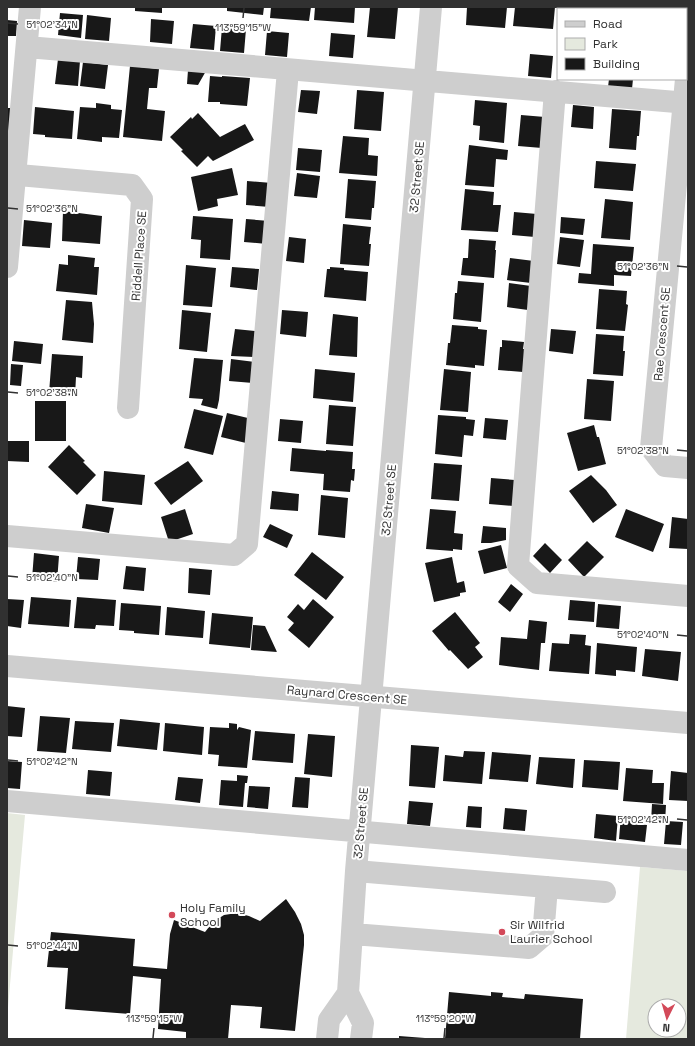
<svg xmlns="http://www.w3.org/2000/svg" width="695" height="1046" font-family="'Space Grotesk',sans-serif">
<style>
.green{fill:#e5e9de;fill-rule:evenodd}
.building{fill:#181818}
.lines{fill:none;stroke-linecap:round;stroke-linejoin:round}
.minor{stroke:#cecece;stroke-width:22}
.ticks{fill:none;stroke:#313131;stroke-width:1.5}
.poi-dot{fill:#d34959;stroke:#fff;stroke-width:1.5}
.labels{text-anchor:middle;stroke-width:4;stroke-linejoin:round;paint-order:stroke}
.street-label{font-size:12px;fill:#313131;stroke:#fff}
.poi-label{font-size:12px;fill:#313131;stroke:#fff;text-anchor:start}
.ticks-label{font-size:10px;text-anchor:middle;fill:#313131;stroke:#fff;stroke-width:4;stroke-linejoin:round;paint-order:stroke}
</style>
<rect width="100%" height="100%" fill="#fff"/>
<path class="green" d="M7 813 25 815 7 1019Z
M640 867 688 871V1039H626ZM655 1006H679V1030H655Z"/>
<path class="building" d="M135 7H162V13L135 11Z
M227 7H264L263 15 227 11Z
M271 7H311L309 21 270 18Z
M315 7H355L354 23 314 20Z
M370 7H398L395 39 367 37Z
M467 7H507L505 28 466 25Z
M515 7H555L553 29 513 26Z
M567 7H599L607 8V9H567Z
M60 13 83 15 81 38 58 35Z
M87 15 111 18 109 41 85 39Z
M151 19 174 21 172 44 150 42Z
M7 20 17 21 16 36H7Z
M193 24 216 26 214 50 190 48Z
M222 27 246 29 244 53 220 51Z
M267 31 289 33 287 57 265 55Z
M331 33 355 35 353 58 329 56Z
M530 54 553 56 551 78 528 76Z
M58 59 80 61 78 86 55 84Z
M83 62 108 65 105 89 80 86Z
M130 66 159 69 157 88H149L147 109 165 111 162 141 123 137Z
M188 70 206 71 198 85 187 84Z
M210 76 222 77V76L250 78 247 106 220 104V102H208Z
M609 79H633L632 89 608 87Z
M301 90 320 91 317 114 298 112Z
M357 90 384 92 381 131 354 129Z
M475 100 507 103 504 143 479 140 480 126 473 125Z
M96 103 111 105V109L122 110 119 138 102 137V142L77 139 80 107 96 108Z
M573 105 594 107 593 129 571 127Z
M35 107 74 111 72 139 45 137V135L33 134Z
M7 108H12L10 136H7Z
M612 109 641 111 639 136H637L636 150 609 148Z
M198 113 220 137 245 124 254 140 213 161 208 156 197 167 181 151 183 150 170 137 191 117 192 119Z
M521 115 545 117 542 148 518 146Z
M343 136 369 138 368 155 378 156 377 176 339 173Z
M469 145 508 150 507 160 496 159 494 187 465 185Z
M298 148 322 150 320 172 296 170Z
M596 161 636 164 633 191 594 188Z
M232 168 238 195 217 199 218 206 198 211 191 177Z
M297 173 320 176 317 198 294 196Z
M348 179 376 181 374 208H372L371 220 345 218Z
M247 181 272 183 270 207 246 205Z
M465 189 494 192 493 205H501L498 232 461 230Z
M605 199 633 202 630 240 601 238Z
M63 211 102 216 100 244 62 241Z
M514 212 537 214 535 237 512 235Z
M193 216 233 219 230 260 200 258 201 240 191 239Z
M561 217 585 219 583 235 560 233Z
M246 219 269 221 267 244 244 242Z
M24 220 52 223 50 248 22 246Z
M343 224 371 227 369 244H371L369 266 340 264Z
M289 237 306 239 304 263 286 261Z
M560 237 584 240 580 267 557 264Z
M469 239 496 241 495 250H496L494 278 461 275 463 258H468Z
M593 244 634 247 631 276 614 275V286L578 283 579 273 591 274Z
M68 255 95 258 94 267H99L97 295 56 291 59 264 68 265Z
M510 258 534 261 531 283 507 280Z
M186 265 216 268 212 307 183 305Z
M232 267 259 269 257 290 230 287Z
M330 267 344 268V270L368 272 366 301 324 297 327 269H330Z
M458 281 484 283 481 322 453 319 455 293H457Z
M509 283 531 286 528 310 507 307Z
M599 289 627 291 626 304 628 305 625 331 596 329Z
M66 300 92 302 94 324 93 343 62 340Z
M182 310 211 313 207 352 179 349Z
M282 310 308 312 306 337 280 334Z
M333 314 358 317 357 357 329 355Z
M452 325 478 327V329L487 330 484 366 475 365V368L446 365 448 343H450Z
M235 329 255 331 254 357 231 356Z
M551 329 576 331 573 354 549 351Z
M596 334 624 336 623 351H625L623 376 593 374Z
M502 340 524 342 523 349H525L523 372 498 370 500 347H502Z
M14 341 43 344 41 364 12 361Z
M52 354 83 356 82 378 76 377 75 396 49 393Z
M194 358 223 360 219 400 217 409 201 405 203 399 189 398Z
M231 359 255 362 253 383 229 381Z
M11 364 23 365 21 386 10 385Z
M315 369 355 373 353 402 313 398Z
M444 369 471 372 468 412 440 410Z
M587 379 614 381 611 421 584 419Z
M35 401H66V441H35Z
M329 405 356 407 353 446 326 444Z
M194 409 223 416 213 455 184 448Z
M227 413 252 419 246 443 221 437Z
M438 415 466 417V419L475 420 473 436 464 435 462 457 435 454Z
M485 418 508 420 506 440 483 438Z
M280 419 303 421 301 443 278 441Z
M594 425 597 437H599L606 464 578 471 567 433Z
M7 441H29V462L7 461Z
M69 445 85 461 83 462 96 475 77 495 48 467Z
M292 448 326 451V450L353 452 352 469H355L354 481 351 480 350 492 323 490 324 474 290 471Z
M188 461 203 481 171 505 154 483Z
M434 463 462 465 459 501 431 499Z
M104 471 145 475 142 505 102 501Z
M591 475 606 490 617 505 593 523 569 491Z
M491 478 515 480 513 506 489 504Z
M272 491 299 494 298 511 270 509Z
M321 495 348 498 345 538 318 535Z
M86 504 114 508 109 533 82 528Z
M185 509 193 534 169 542 161 517Z
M430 509 456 511 454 533 463 534 462 550 453 549V551L426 549Z
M626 509 664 524 653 552 615 537Z
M672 517 688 519V549L669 548Z
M270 524 293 535 287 548 263 537Z
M483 526 506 528V540L491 543H481Z
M587 541 604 557 584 577 568 560Z
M545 543 562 560 550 573 533 556Z
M501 545 507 568 484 574 478 551Z
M312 552 344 577 326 600 294 575Z
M34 553 59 556 57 582 32 579Z
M78 557 100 559 98 580 76 579Z
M452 557 457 583 464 581 466 592 460 593V596L434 602 425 563Z
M126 566 146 568 144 591 123 589Z
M189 568 212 570 210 595 188 593Z
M511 584 523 594 510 612 498 602Z
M31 597 71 600 69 627 28 624Z
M77 597 116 600 114 626 96 625 95 629 74 628Z
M7 599 24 600 21 628 7 626Z
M313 599 334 617 309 648 288 630 294 623 287 617 298 604 304 610Z
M570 600 595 602 594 622 568 620Z
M121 603 161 606 159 635 134 633V631L119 630Z
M598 604 621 606 619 629 596 627Z
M167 607 205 611 203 638 165 635Z
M455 612 480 643 475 647 483 657 468 669 450 650 449 651 432 631Z
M212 613 253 617 250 648 209 644Z
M529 620 547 622 545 643H541L539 670 499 665 501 637 527 639Z
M253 625 265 626 277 652 251 650Z
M570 634 586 635 585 645 591 646 589 674 549 671 552 643 569 644Z
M597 643 637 647 635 672 616 670V676L595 674Z
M645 649 681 652 678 681 642 676Z
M7 706 25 708 22 737 7 736Z
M40 716 70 718 66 753 37 751Z
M120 719 160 723 157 750 117 746Z
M75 721 114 723 111 752 72 749Z
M165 723 204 727 202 755 163 751Z
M229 723 237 724V730L239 727 251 730 247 768 218 766 219 755 208 754 210 727 229 728Z
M255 731 295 734 293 763 252 760Z
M308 734 335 736 332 777 304 774Z
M411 745 439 747 435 788 409 786Z
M464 751 485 752 482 784 443 781 445 755 463 757Z
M492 752 531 755 528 782 489 779Z
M539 757 575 759 573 788 536 784Z
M584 760 620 762 618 790 582 787Z
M7 761 22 762 20 789 7 788Z
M626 768 653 770 652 783H664L663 804 623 801Z
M88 770 112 772 110 796 86 794Z
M671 771 688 773V801L669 800Z
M237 775 248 776 247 783H245L243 807 219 805 221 780 237 781Z
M178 777 203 779 200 803 175 800Z
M295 777 310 778 308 808 292 807Z
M249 786 270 787 268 809 247 807Z
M409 801 433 803 430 826 407 824Z
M652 804 666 805 665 823 651 822Z
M468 806 482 807 481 828 466 827Z
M505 808 527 810 525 831 503 829Z
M596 814 618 816 616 841 594 838Z
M621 815 637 816 636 824 647 825 645 842 619 839Z
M666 821 683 822 681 845 664 844Z
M286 899 295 912 301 924 304 935V945L295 1031 260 1028 262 1007 231 1005 228 1039H186V1032L158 1029 161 979 133 976 130 1014 65 1009 68 968 47 967 51 932 135 939 133 966 167 969 170 934 174 920 205 932 213 922 224 915 237 913 249 916 260 921Z
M449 992 491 996V992L503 993 502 997 524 999 525 994 583 999 580 1039H445Z
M399 1036 425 1038V1039H399Z"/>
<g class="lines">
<path class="minor" d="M27 47 688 103
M686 75 688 53
M686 79 651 448 665 466 688 468
M555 91 518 566 537 583 688 596
M7 174 132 185 142 199 128 408
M7 267 30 7
M7 536 234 555 247 544 288 70
M7 666 688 723
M7 801 688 860
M356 871 605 892
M353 934 529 948 543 936 547 887
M348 993 356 871 431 7
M348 993 363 1023 361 1039
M327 1039 329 1020 348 993"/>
</g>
<path class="ticks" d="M243 18 244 8M8 23 18 24M8 208 18 209M677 266 687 267M8 392 18 393M677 450 687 451M8 576 18 577M677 635 687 636M8 760 18 761M677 819 687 820M8 945 18 946M153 1038 154 1028M444 1038 445 1028"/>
<g class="poi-dot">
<circle cx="172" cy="915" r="4"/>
<circle cx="502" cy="932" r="4"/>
</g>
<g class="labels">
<g class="street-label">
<text transform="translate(417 177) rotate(-85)" y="4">32 Street SE</text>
<text transform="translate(139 256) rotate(-86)" y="4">Riddell Place SE</text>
<text transform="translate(662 334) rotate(-85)" y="4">Rae Crescent SE</text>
<text transform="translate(389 500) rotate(-85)" y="4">32 Street SE</text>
<text transform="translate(347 695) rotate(5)" y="4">Raynard Crescent SE</text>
<text transform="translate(361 823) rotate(-85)" y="4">32 Street SE</text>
</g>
<g class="poi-label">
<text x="180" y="912">Holy Family<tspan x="180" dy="14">School</tspan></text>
<text x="510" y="929">Sir Wilfrid<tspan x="510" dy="14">Laurier School</tspan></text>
</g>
</g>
<g class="ticks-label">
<text x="52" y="28">51°02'34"N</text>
<text x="243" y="31">113°59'15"W</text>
<text x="52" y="212">51°02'36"N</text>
<text x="643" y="270">51°02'36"N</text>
<text x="52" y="396">51°02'38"N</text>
<text x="643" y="454">51°02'38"N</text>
<text x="52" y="581">51°02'40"N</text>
<text x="643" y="638">51°02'40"N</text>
<text x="52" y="765">51°02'42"N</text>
<text x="643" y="823">51°02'42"N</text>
<text x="52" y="949">51°02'44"N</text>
<text x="154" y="1022">113°59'15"W</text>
<text x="445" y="1022">113°59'20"W</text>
</g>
<rect width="695" height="1046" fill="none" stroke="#313131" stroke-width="16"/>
<rect x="557" y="8" width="130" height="72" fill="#ffffff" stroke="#adadad"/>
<rect x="565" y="21" width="20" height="6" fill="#cecece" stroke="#adadad"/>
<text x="593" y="28" font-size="12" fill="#313131">Road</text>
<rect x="565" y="38" width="20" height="12" fill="#e5e9de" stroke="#adadad"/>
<text x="593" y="48" font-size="12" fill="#313131">Park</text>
<rect x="565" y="58" width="20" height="12" fill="#181818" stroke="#adadad"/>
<text x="593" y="68" font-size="12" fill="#313131">Building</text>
<g transform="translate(667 1018) rotate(185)"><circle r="19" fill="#ffffff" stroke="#adadad"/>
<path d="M0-3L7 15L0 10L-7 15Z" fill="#d34959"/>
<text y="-6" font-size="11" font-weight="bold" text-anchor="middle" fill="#313131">N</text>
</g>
</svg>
